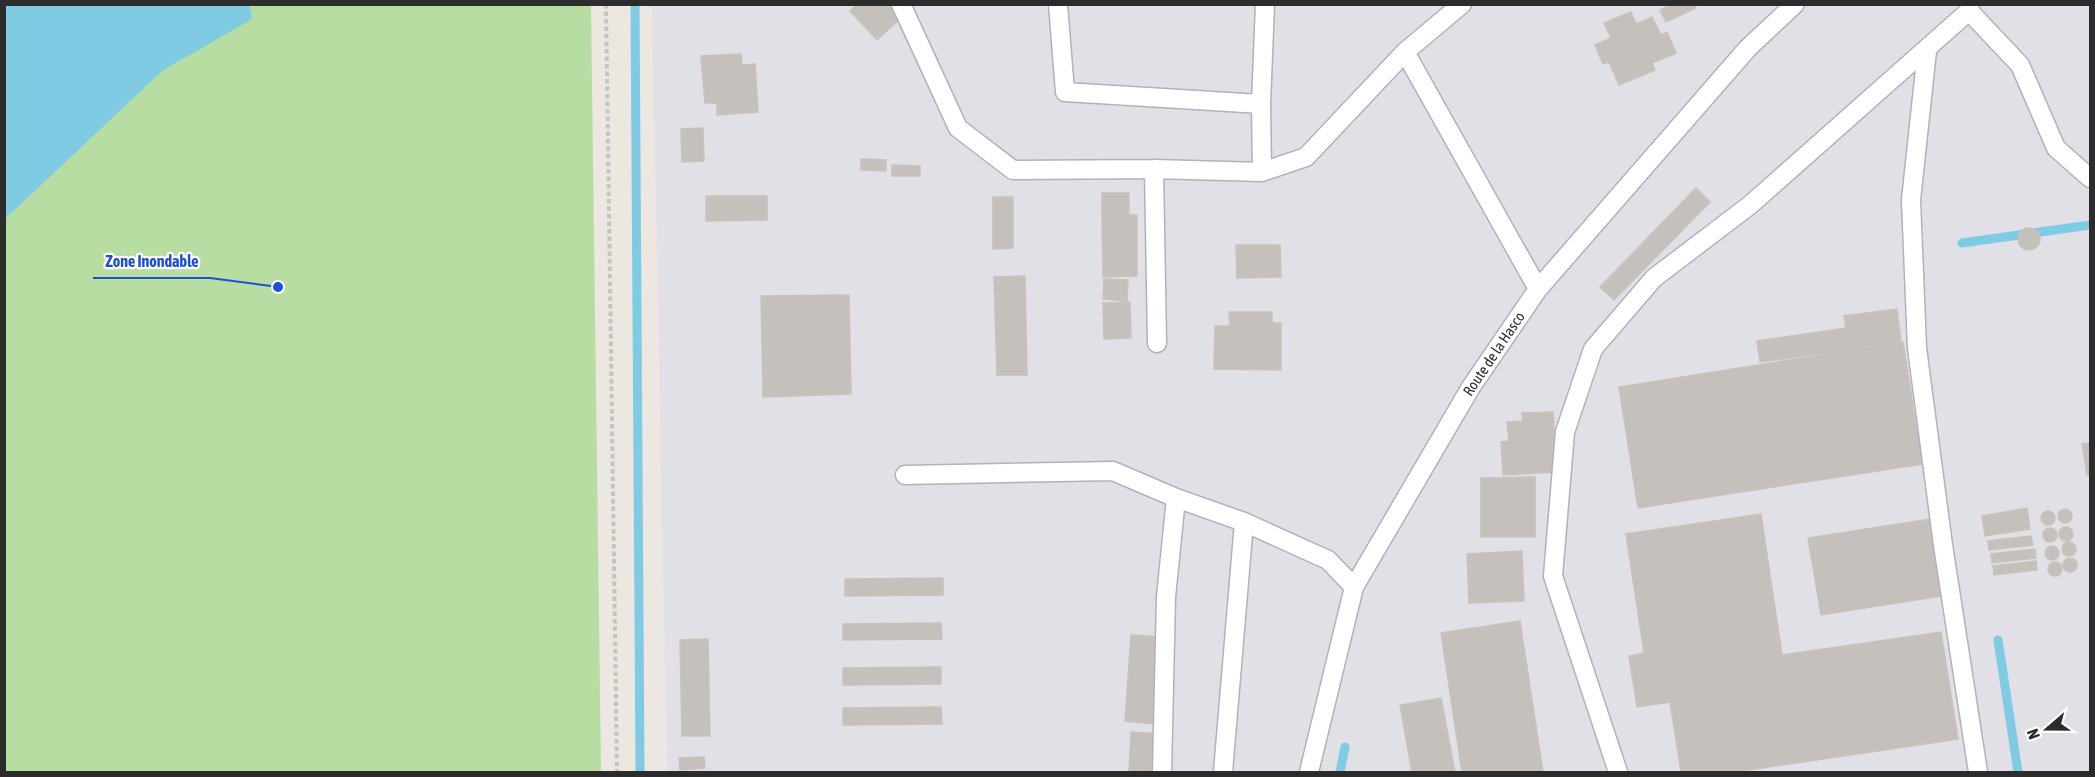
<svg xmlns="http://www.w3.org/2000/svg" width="2095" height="777" font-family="'Asap Condensed',sans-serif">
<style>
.industrial{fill:#e1e0e6}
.green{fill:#b8dda3}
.water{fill:#7fcbe3}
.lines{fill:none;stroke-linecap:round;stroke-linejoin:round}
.stream{stroke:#7fcbe3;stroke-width:9}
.building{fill:#c5c0bc;stroke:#c8c2ba;stroke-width:1.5}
.lane-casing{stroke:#b0b2bb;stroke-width:21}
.path{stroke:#c4c4c4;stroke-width:4;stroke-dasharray:4.5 3;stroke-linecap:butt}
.lane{stroke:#fff;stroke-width:18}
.labels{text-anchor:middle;stroke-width:4.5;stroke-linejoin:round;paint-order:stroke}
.street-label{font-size:15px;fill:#2c2c2c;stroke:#fff}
.leader{fill:none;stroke:#1d4ed8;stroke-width:2}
.callout-dot{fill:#1d4ed8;stroke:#fff;stroke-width:2}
.callout-label{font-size:16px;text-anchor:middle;font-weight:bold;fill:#1d4ed8;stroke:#fff;stroke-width:4.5;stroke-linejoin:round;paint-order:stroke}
</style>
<rect width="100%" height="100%" fill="#ece7e0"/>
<path class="industrial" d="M652 5H2090V772H667Z"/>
<path class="green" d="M5 5H591L601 772H5Z"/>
<path class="water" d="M5 4 250 5 252 19 162 71 5 219Z"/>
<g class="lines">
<path class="stream" d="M635 4 640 772
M1962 243 2090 225
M1998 640 2018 772
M1340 772 1345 747"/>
</g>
<path class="building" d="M857 4H892L903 16 877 40 850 11Z
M1672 4H1694L1696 8 1666 22 1660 10Z
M1631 12 1636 24 1652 17 1661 35 1667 32 1676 53 1652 63 1655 70 1619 85 1609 62 1603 64 1595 45 1611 38 1604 23Z
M741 54 742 65 755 64 758 112 717 115V103H705L701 56Z
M703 128 704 161 682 162 681 129Z
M861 159 886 160V171L861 170Z
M892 165 920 166V176H892Z
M1696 188 1710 202 1614 300 1600 287Z
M1102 193H1129V213H1102Z
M706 196H767V220L706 221Z
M993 197H1013V248L993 249Z
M1102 214 1137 215V276L1103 277Z
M2018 239a11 11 0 1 1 22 0a11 11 0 1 1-22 0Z
M1236 245H1280L1281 277 1237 278Z
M1025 276 1027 375H997L994 277Z
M1104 279 1128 280 1127 301 1103 299Z
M849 295 851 394 763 397 761 296Z
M1130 302 1131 338 1104 339 1103 303Z
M1897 309 1901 342 1760 362 1757 341 1846 328 1844 316Z
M1229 312H1272V323H1281V370L1214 369 1215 326H1230Z
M1903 342 1922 464 1638 508 1619 387Z
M1553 412 1557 472 1503 475 1501 442 1509 441 1507 422 1523 421 1522 413Z
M2090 443V474L2087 475 2082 444Z
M1535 477V537H1481V478Z
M2027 508 2030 529 1985 536 1982 516Z
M2058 516a7 7 0 1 1 14 0a7 7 0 1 1-14 0Z
M2041 518a7 7 0 1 1 14 0a7 7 0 1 1-14 0Z
M1761 514 1782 655 1941 632 1958 739 1735 772H1681L1670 702 1637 707 1629 656 1644 653 1626 534Z
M1936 518 1948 595 1821 615 1808 538Z
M2059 534a7 7 0 1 1 14 0a7 7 0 1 1-14 0Z
M2043 535a7 7 0 1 1 14 0a7 7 0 1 1-14 0Z
M2031 536 2033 545 1989 550 1988 541Z
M2062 549a7 7 0 1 1 14 0a7 7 0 1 1-14 0Z
M2045 553a7 7 0 1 1 14 0a7 7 0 1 1-14 0Z
M2035 549 2036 558 1992 563 1991 554Z
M1522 551 1524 601 1469 603 1467 554Z
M2063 565a7 7 0 1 1 14 0a7 7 0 1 1-14 0Z
M2036 561 2037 570 1994 575 1993 566Z
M2048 569a7 7 0 1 1 14 0a7 7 0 1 1-14 0Z
M943 578V595L845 596V579Z
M1520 621 1543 772H1462L1441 633Z
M941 623 942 639 843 640V624Z
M1131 635 1162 637 1156 724 1125 721Z
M708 639 710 736H682L680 640Z
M941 667V684L843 685V668Z
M1441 698 1455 772H1412L1400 705Z
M941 707 942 724 843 725V708Z
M1131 732 1160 734 1158 772H1129Z
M704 757 705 768 680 770 679 758Z"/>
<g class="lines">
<g class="lane-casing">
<path id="lane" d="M901 4 958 128 1013 170 1154 169 1262 172 1306 157 1405 52 1538 289
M1058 4 1065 92 1261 104
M1969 11 2020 65 2056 148 2090 178
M1927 51 1911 200 1917 348 1943 545 1978 772
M1405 52 1462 4
M1154 169 1157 343
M1262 172 1261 104 1265 4
M905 475 1113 471 1176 498 1244 522 1328 560 1354 587
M1162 772 1166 597 1176 498
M1223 772 1244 522
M1309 772 1354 587 1471 387 1538 289 1748 48 1795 4
M1618 772 1553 576 1565 432 1593 349 1654 278 1750 205 1969 11 1970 4"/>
</g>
<path class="path" d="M606 4 617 772"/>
<use href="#lane" class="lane"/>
</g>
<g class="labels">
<g class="street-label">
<text transform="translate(1494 354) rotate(-56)" y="5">Route de la Hasco</text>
</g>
</g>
<path class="leader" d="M278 287L210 278H93"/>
<circle class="callout-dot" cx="278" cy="287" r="6"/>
<g class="callout-label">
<text x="152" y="267">Zone Inondable</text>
</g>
<rect width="2095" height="777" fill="none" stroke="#2c2c2c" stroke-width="12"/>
<g transform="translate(2047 729) rotate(250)" stroke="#ffffff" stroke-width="4.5" paint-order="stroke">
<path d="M0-4.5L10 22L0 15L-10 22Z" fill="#2c2c2c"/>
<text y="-9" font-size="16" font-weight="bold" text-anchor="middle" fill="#2c2c2c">N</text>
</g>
</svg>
